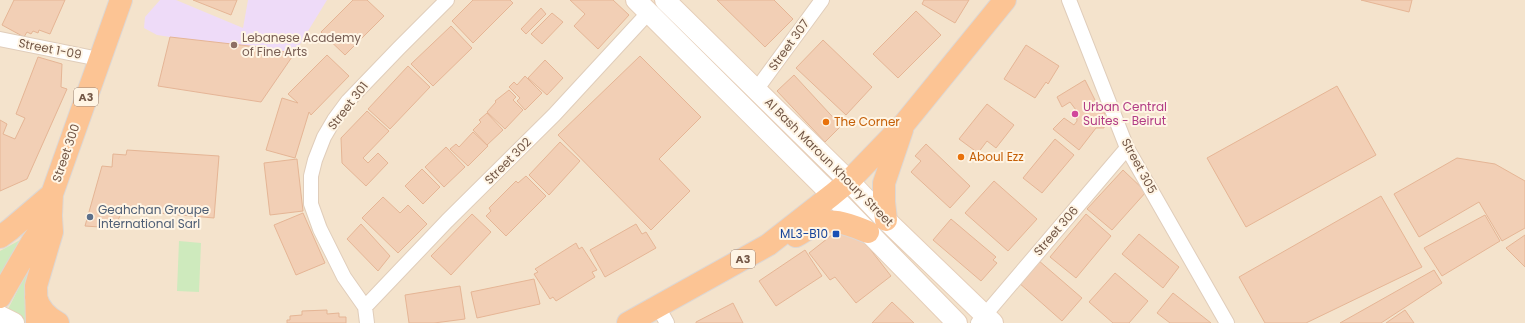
<svg xmlns="http://www.w3.org/2000/svg" width="1525" height="323" font-family="Poppins,sans-serif">
<style>
.residential{fill:#f4e3cc}
.education{fill:#eedbf8}
.green{fill:#ceeabd}
.building{fill:#f2cfb5;stroke:#e5b595}
.lines{fill:none;stroke-linecap:round;stroke-linejoin:round}
.minor-casing{stroke:#e0cdba;stroke-width:16}
.secondary-casing{stroke:#e6ceb8;stroke-width:22}
.trunk-casing{stroke:#ddd7d3;stroke-width:24}
.minor{stroke:#fff;stroke-width:14}
.secondary{stroke:#fff;stroke-width:20}
.trunk{stroke:#fcc494;stroke-width:22}
.education-dot{fill:#8d6e63;stroke:#fff5e5;stroke-width:1.5}
.hotel-dot{fill:#d1479c;stroke:#fff5e5;stroke-width:1.5}
.food-dot{fill:#e8710a;stroke:#fff5e5;stroke-width:1.5}
.service-dot{fill:#5c6f8a;stroke:#fff5e5;stroke-width:1.5}
.transit-dot{fill:#1a4fb4;stroke:#fff5e5;stroke-width:1.5}
.labels{text-anchor:middle;stroke-width:4;stroke-linejoin:round;paint-order:stroke}
.shield{fill:#fff5e5;stroke:#9d8676;stroke-width:1}
.shield-label{font-size:11px;font-weight:bold;fill:#735746}
.education-label{font-size:12px;fill:#785e54;stroke:#fff5e5;text-anchor:start}
.street-label{font-size:12px;fill:#735746;stroke:#fff5e5}
.hotel-label{font-size:12px;fill:#b23c85;stroke:#fff5e5;text-anchor:start}
.food-label{font-size:12px;fill:#c56008;stroke:#fff5e5;text-anchor:start}
.service-label{font-size:12px;fill:#4e5e75;stroke:#fff5e5;text-anchor:start}
.transit-label{font-size:12px;fill:#164399;stroke:#fff5e5;text-anchor:end}
</style>
<rect width="100%" height="100%" fill="#fdf1de"/>
<path class="residential" d="M0 0H1525V323H0Z"/>
<path class="education" d="M160 0H176L243 28 248 0H327L294 54 261 102 158 86 170 37 157 35 144 28 145 17Z"/>
<path class="green" d="M48 231 30 323H20L5 315Z
M22 239 0 277V251Z
M179 241 201 243 199 292 177 291Z"/>
<path class="building" d="M14 0H65L50 34 39 30 38 33 33 31 31 34 27 32 24 37 2 25Z
M193 0H237L231 15Z
M353 0H367L384 16 345 55 321 32Z
M473 0H510L513 3 473 43 452 21Z
M570 0H613L629 15 598 49 574 26 585 14Z
M717 0H774L793 19 765 47Z
M924 0H969L955 23 922 4Z
M1361 0H1412L1409 12Z
M541 8 546 14 526 34 521 29Z
M916 11 941 35 898 78 873 54Z
M552 13 563 22 542 44 531 34Z
M451 26 472 48 433 86 411 64Z
M170 37 267 48 294 54 261 102 158 86Z
M823 40 872 87 846 115 796 68Z
M1026 45 1059 66 1048 84 1046 82 1035 98 1004 79Z
M327 55 349 76 311 115 309 112 295 158 266 150 282 98 298 103 288 94Z
M640 56 701 117 659 159 690 191 651 230 558 135Z
M38 57 62 64 61 87 67 89 27 179 0 191V120L7 124 3 134 15 139 25 118 16 114Z
M545 60 563 78 547 95 528 78Z
M408 66 430 87 390 129 368 109Z
M794 75 841 126 825 142 777 91Z
M525 76 542 93 525 110 517 101 520 98 509 87 514 82 517 85Z
M1085 80 1098 106 1105 107 1104 128H1096L1079 150 1053 129 1064 118 1074 125 1077 121 1076 110 1070 102 1062 107 1057 97Z
M1337 86 1376 155 1246 227 1207 158Z
M509 90 516 97 513 100 523 110 505 129 487 112 496 102 495 101Z
M987 104 1014 125 996 148 987 141 978 153 959 139Z
M367 111 389 131 363 158 368 163 378 153 388 163 366 186 342 163 341 138Z
M487 113 503 130 487 145 473 130 481 122 479 120Z
M473 132 488 146 468 166 450 149 456 144 459 147Z
M1055 139 1074 155 1042 193 1023 178Z
M560 142 580 161 549 195 529 175Z
M926 144 970 186 950 208 911 172 921 161 915 156Z
M446 147 465 167 444 187 425 167Z
M127 150 219 156 214 218 123 210 114 228 85 226 102 166 112 167 113 154 126 155Z
M1457 158 1495 164 1525 181V228L1502 241 1479 202 1419 237 1394 194Z
M297 159 303 211 270 215 264 163Z
M422 169 440 187 423 204 405 186Z
M1123 170 1146 192 1112 230 1087 209Z
M526 176 546 196 506 236 486 216 491 211 489 208 516 181 518 183Z
M994 181 1037 219 1008 251 965 213Z
M1381 196 1422 267 1306 323H1265L1239 277Z
M383 197 400 213 408 205 427 224 398 253 362 218Z
M303 213 325 263 296 275 274 225Z
M472 214 491 232 451 275 431 256Z
M1086 214 1111 236 1076 278 1050 257Z
M1485 215 1500 241 1442 276 1424 248Z
M951 219 996 257 993 260 997 263 981 281 933 240Z
M361 224 390 256 378 271 347 239Z
M636 224 642 234 646 232 656 248 605 277 590 250Z
M837 231H856L891 276 856 303 835 277 830 280 809 253Z
M1139 234 1179 267 1163 288 1122 254Z
M1525 235V267L1506 248Z
M576 243 579 249 582 247 597 270 592 272 595 277 556 301 553 297 550 299 534 274 538 272 535 269Z
M805 250 822 276 776 306 759 281Z
M1038 260 1082 298 1062 321 1018 282Z
M1434 270 1442 283 1381 323H1340Z
M1115 273 1148 301 1129 323H1113L1089 302Z
M534 279 540 304 477 318 471 292Z
M460 286 465 319 434 323H409L405 295Z
M1173 293 1211 323H1170L1157 313Z
M892 302 914 323H872Z
M733 303 743 323H696V322Z
M327 310V314L339 313V317H346V323H287V320H290V316L302 315V311Z
M1405 310 1414 323H1386Z"/>
<g class="lines">
<g class="minor-casing">
<path id="minor" d="M1069 0 1127 148 1227 323
M0 39 99 59
M756 90 822 0
M365 307 447 221 554 115 649 12
M658 307 667 323
M367 323 365 307 344 277 320 229 311 204V176L315 160 324 137 334 120 348 101 399 48 447 0
M978 323 1127 148"/>
</g>
<g class="secondary-casing">
<path id="secondary" d="M636 0 832 195 957 323
M665 0 849 181 886 220 993 323
M0 316 14 323"/>
</g>
<g class="trunk-casing">
<path id="trunk" d="M886 220 884 202V183L902 130
M796 236C802 233 807 229 813 226 831 216 850 225 868 232
M0 237 11 229 52 194
M0 297 32 242 51 215 52 194 121 0
M36 297C39 309 47 317 58 323
M37 323 36 286 52 232 51 217
M628 323 768 245 832 195 849 181 904 124 1005 0"/>
</g>
<use href="#minor" class="minor"/>
<use href="#secondary" class="secondary"/>
<use href="#trunk" class="trunk"/>
</g>
<circle class="education-dot" cx="234" cy="45" r="4"/>
<circle class="hotel-dot" cx="1075" cy="114" r="4"/>
<g class="food-dot">
<circle cx="826" cy="122" r="4"/>
<circle cx="961" cy="157" r="4"/>
</g>
<circle class="service-dot" cx="90" cy="217" r="4"/>
<rect class="transit-dot" x="832" y="230" width="8" height="8" rx="2"/>
<g class="labels">
<g class="shield">
<rect x="74" y="88" width="24" height="18" rx="3"/>
<rect x="731" y="250" width="24" height="18" rx="3"/>
</g>
<g class="shield-label">
<text x="86" y="101">A3</text>
<text x="743" y="263">A3</text>
</g>
<g class="education-label">
<text x="242" y="42">Lebanese Academy<tspan x="242" dy="14">of Fine Arts</tspan></text>
</g>
<g class="street-label">
<text transform="translate(789 45) rotate(-54)" y="4">Street 307</text>
<text transform="translate(50 49) rotate(11)" y="4">Street 1-09</text>
<text transform="translate(348 106) rotate(-52)" y="4">Street 301</text>
<text transform="translate(66 153) rotate(-71)" y="4">Street 300</text>
<text transform="translate(508 161) rotate(-45)" y="4">Street 302</text>
<text transform="translate(829 162) rotate(45)" y="4">Al Bash Maroun Khoury Street</text>
<text transform="translate(1139 166) rotate(62)" y="4">Street 305</text>
<text transform="translate(1056 231) rotate(-49)" y="4">Street 306</text>
</g>
<g class="hotel-label">
<text x="1083" y="111">Urban Central<tspan x="1083" dy="14">Suites - Beirut</tspan></text>
</g>
<g class="food-label">
<text x="834" y="126">The Corner</text>
<text x="969" y="161">Aboul Ezz</text>
</g>
<g class="service-label">
<text x="98" y="214">Geahchan Groupe<tspan x="98" dy="14">International Sarl</tspan></text>
</g>
<g class="transit-label">
<text x="828" y="238">ML3-B10</text>
</g>
</g>
</svg>
